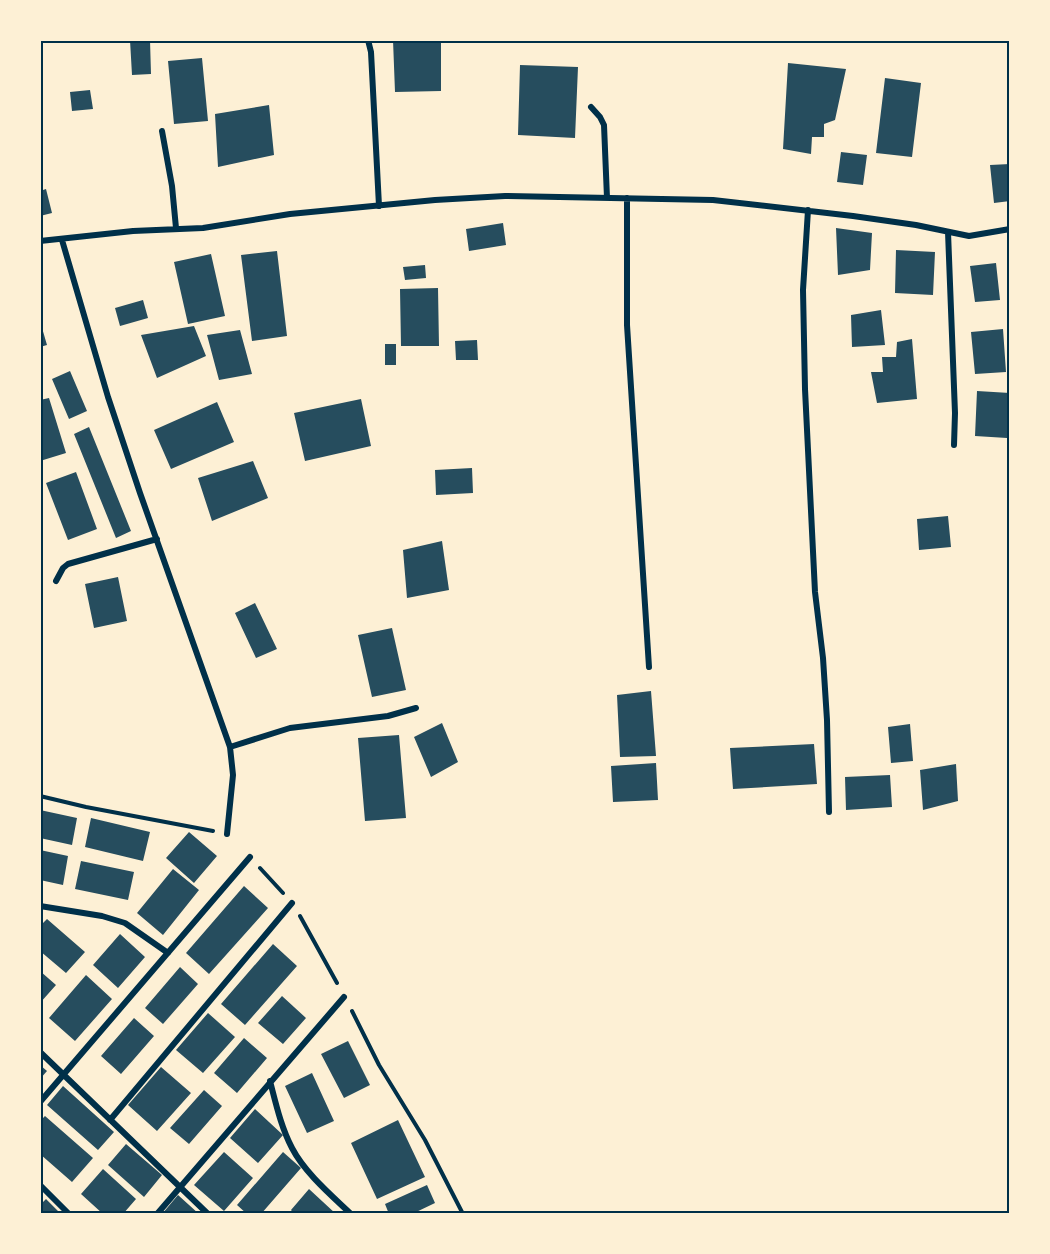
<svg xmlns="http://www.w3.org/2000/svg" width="1050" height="1254" font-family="'Nunito Sans',sans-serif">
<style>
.building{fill:#264d5e}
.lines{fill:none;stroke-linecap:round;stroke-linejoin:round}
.path{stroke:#003049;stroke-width:4}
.minor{stroke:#003049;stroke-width:6}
.neatline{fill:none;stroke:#003049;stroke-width:2}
</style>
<rect width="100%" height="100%" fill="#fdf0d5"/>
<path class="building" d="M130 40H150L151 74 132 75Z
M393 40H441V91L395 92Z
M202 58 208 121 174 124 168 61Z
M788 63 846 69 835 120 824 124V137H812L811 154 783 149Z
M520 65 578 67 575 138 518 135Z
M885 78 921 83 912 157 876 153Z
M90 90 93 109 72 111 70 92Z
M269 105 274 155 218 167 215 114Z
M841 152 867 155 863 185 837 182Z
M1010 164V201L994 203 990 165Z
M46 189 52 213 40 216V191Z
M503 223 506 245 469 251 466 229Z
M836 228 872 233 870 270 838 275Z
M896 250 935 252 933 295 895 293Z
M277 251 287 336 252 341 241 255Z
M211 254 225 316 188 324 174 262Z
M996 263 1000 300 975 302 970 266Z
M425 265 426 278 405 280 403 267Z
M438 288 439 346H401L400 289Z
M143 300 148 318 120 326 115 308Z
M881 310 885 345 852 347 851 315Z
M40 321 47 345 40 347Z
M194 326 206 356 157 378 141 335Z
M1003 329 1006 372 975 374 971 332Z
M240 330 252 374 219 380 207 335Z
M912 339 917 399 877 403 871 372H883L882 357H896L897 342Z
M477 340 478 360H456L455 341Z
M385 344H396V365H385Z
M70 371 87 411 69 419 52 379Z
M977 391 1010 393 1007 438 975 436Z
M49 398 66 453 40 461V400Z
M361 399 371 446 305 461 294 413Z
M217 402 234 442 171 469 154 430Z
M89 427 131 531 116 538 74 434Z
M253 461 268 498 212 521 198 478Z
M472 468 473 493 436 495 435 470Z
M76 472 97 529 68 540 46 483Z
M948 516 951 547 919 550 917 519Z
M442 541 449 590 407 598 403 550Z
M118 577 127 621 94 628 85 584Z
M255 603 277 649 256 658 235 613Z
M392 628 406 690 372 697 358 635Z
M651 691 656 756 620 757 617 695Z
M442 723 458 762 431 777 414 737Z
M910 724 913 761 891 763 888 727Z
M399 735 406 818 365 821 358 738Z
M814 744 817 784 733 789 730 748Z
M656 763 658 800 613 802 611 766Z
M956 764 958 801 923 810 920 770Z
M890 775 892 807 846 810 845 777Z
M40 810 77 818 72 845 40 838Z
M91 818 150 832 143 861 85 847Z
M189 832 217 856 194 883 166 858Z
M40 850 68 856 63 885 40 880Z
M81 861 134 872 128 900 75 889Z
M173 869 199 890 163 935 137 913Z
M244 886 268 908 209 974 186 953Z
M47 919 85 952 66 973 40 951V926Z
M120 934 145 957 118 988 93 965Z
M273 944 297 966 245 1025 221 1004Z
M180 967 198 984 163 1024 145 1008Z
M40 971 56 985 40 1003Z
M86 975 112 999 75 1041 49 1018Z
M282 996 306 1018 283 1044 258 1023Z
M208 1013 235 1037 203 1073 176 1050Z
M134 1018 154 1036 121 1074 101 1056Z
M244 1038 267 1058 237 1093 214 1073Z
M348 1041 370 1085 344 1098 321 1054Z
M40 1065 47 1071 40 1079Z
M161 1067 191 1093 157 1131 128 1105Z
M312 1073 334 1121 307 1133 285 1086Z
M63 1086 114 1132 98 1150 47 1105Z
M204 1090 222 1106 189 1144 170 1128Z
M255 1109 283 1135 258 1163 230 1138Z
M45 1116 93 1158 72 1182 40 1154V1121Z
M398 1120 425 1177 377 1199 351 1143Z
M126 1144 162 1175 144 1197 108 1165Z
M224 1152 253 1178 224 1211 194 1185Z
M283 1152 301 1168 261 1214H247L237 1205Z
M103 1169 136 1199 123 1214H103L81 1194Z
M427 1185 435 1203 412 1214H389L385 1204Z
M309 1189 336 1214H294L291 1210Z
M178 1195 199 1214H162Z
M46 1199 61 1214H40V1205Z"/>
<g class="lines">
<path class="path" d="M40 796 86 807 213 831
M260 868 283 893
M300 916 337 983
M352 1011 379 1065 425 1140 463 1214"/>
<path class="minor" d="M368 40 371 52 379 206
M591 107 600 117 604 125 607 198
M162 131 172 186 176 228
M627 198V325L649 667
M808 210 803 290 805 389 815 592 823 658 827 720 829 812
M948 232 955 413 954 445
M62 240 108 397 140 493 230 747 233 775 227 834
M40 241 133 231 203 228 290 214 435 200 505 196 713 200 853 216 916 225 969 236 1010 229
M56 581 63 568 68 564 157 539
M230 747 290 728 388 716 416 708
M40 906 102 916 125 923 168 953
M40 1052 208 1214
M270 1081C276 1104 281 1127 292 1148 305 1173 331 1195 351 1214
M40 1102 250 857
M110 1120 292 903
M40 1185 69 1214
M157 1214 344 997"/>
</g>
<rect width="1050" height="1254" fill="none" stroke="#fdf0d5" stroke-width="84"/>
<rect x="42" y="42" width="966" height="1170" class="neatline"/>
</svg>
